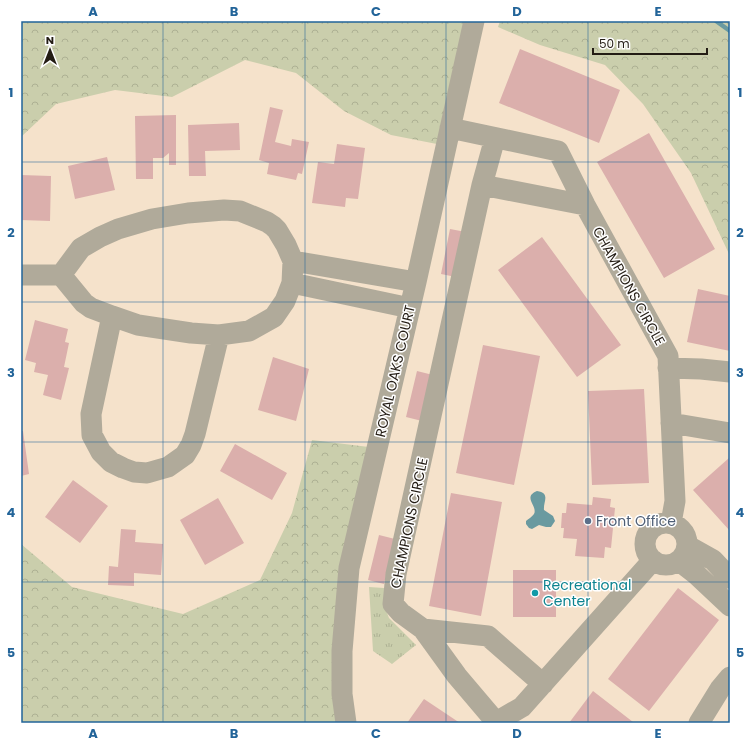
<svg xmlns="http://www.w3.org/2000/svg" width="751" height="744" font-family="Poppins,sans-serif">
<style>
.forest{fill:url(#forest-crowns)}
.park{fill:url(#park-tufts)}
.water{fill:#6a9aa0}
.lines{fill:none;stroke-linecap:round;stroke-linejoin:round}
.stream{stroke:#6a9aa0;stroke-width:4.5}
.building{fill:#dbafac}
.minor{stroke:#b0aa9a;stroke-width:21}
.grid{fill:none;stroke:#226499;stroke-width:1;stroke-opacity:0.55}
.service-dot{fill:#5c6f8a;stroke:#fff;stroke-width:1.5}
.culture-dot{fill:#0f9aa8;stroke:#fff;stroke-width:1.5}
.labels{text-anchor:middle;stroke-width:3;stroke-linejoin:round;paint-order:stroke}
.street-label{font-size:14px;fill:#231c14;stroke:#fff}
.service-label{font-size:14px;fill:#4e5e75;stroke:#fff;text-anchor:start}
.culture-label{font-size:14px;fill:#0d838f;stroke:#fff;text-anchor:start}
.neatline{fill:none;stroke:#226499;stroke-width:1.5}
.grid-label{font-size:13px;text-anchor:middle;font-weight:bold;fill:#226499}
</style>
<defs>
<pattern id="forest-crowns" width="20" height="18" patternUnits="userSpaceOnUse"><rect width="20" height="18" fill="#caceac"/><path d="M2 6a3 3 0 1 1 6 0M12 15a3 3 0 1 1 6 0" fill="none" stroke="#adb093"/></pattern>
<pattern id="park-tufts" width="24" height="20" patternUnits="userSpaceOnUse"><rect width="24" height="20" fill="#caceac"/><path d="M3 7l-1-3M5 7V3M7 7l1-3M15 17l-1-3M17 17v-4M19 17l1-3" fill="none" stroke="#adb093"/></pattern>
</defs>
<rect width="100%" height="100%" fill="#f5e2cb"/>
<path class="forest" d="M21 21H474L447 146 391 135 344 111 296 73 245 60 172 97 115 90 56 104 21 137Z
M500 21H730V256L691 173 643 104 605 65 540 45 498 27Z
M312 440 377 448 349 568 346 723H21V544L72 587 183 614 260 580 292 513Z"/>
<path class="park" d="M369 587 384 588V605L389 618 416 645 392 664 373 651Z"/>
<path class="water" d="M537 491C551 493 543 502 544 510L553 516 555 521 551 527H546L539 525 532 529 529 528 526 524V521C528 519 532 517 534 514 538 506 522 497 537 491Z"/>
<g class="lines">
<path class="stream" d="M716 21 730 31"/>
</g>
<path class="building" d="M520 49 620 90 599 143 499 103Z
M270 107 283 110 275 142 291 146 292 139 309 142 302 174 298 173 296 180 267 174 269 163 259 160Z
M176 115V165H169V153L163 158H153V179H136L135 116Z
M239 123 240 150 205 151 206 176H189L188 125Z
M649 133 715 249 664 278 597 162Z
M337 144 365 148 358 199 346 198 345 207 312 203 318 162 334 164Z
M107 157 115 190 75 199 68 166Z
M21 175 51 176 50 221 21 220Z
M450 229 466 232 456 277 441 274Z
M542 237 621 345 577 377 498 270Z
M698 289 730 296V351L687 342Z
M35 320 68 329 65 342 69 343 64 367 69 368 61 400 43 395 48 375 34 372 36 363 25 360Z
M483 345 540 356 514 485 456 473Z
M273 357 309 369 296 421 258 410Z
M417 371 433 375 422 421 406 417Z
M644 389 649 483 592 485 588 391Z
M21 431H23L29 474 21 476Z
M235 444 287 473 272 500 220 471Z
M729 458 730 459V531L693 490Z
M73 480 108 506 80 543 45 517Z
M451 493 502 502 481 616 429 606Z
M593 497 611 499 610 507 615 508 611 548 605 547 604 558 575 556 577 539 563 538 564 528H561L562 513H566L567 503 592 505Z
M218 498 244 543 205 565 180 520Z
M121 529 136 530 135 542 163 544 161 575 134 573V586L108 585 109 566 118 567Z
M379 535 395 539 384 584 368 580Z
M513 570H556V617H513Z
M678 588 719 620 649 711 608 679Z
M593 691 633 722V723H569Z
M424 699 460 723H407Z"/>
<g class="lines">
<path class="minor" d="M450 128 558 151 585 205 668 356 675 501 671 523
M495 138 482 185 396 574 393 604 401 613 423 629 457 676 496 722 522 707 653 560
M482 185 585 205
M293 261 416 282
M21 275H61L81 248 100 237 118 229 152 219 188 213 224 210 240 211 267 222 273 226 277 230 286 245 293 261 292 283 285 301 274 317 249 331 219 335 191 333 138 325 112 316 91 308 84 303 61 275
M292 283 410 308
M112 316 91 414 92 435 101 452 111 462 123 468 134 472 147 473 168 467 185 455 191 445 195 434 219 335
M668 368 701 369 730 372
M671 423 730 433
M645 544a21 21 0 1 1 42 0a21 21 0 1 1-42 0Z
M688 546 713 560 730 578
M679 561 697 575 730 606
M423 629 488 636 543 684
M346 723 342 694V651L349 568 416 282 474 21
M699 723 720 689 730 677"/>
</g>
<path class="grid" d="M163 21V723M305 21V723M446 21V723M588 21V723M21 162H730M21 302H730M21 442H730M21 582H730"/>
<circle class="service-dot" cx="588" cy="521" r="4"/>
<circle class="culture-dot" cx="535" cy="593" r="4"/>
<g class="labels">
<g class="street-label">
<text transform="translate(629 286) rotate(61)" y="5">CHAMPIONS CIRCLE</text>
<text transform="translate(395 371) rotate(-77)" y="5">ROYAL OAKS COURT</text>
<text transform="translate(409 523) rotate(-78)" y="5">CHAMPIONS CIRCLE</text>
</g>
<g class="service-label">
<text x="596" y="526">Front Office</text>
</g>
<g class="culture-label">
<text x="543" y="590">Recreational<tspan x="543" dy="16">Center</tspan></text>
</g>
</g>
<rect width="751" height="744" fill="none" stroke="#ffffff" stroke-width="44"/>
<g transform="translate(50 50)" stroke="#ffffff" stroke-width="3" paint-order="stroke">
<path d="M0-3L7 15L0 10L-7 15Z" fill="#231c14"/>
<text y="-6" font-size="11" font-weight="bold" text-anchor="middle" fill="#231c14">N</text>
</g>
<path d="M593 48v6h114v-6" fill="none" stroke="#231c14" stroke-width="2"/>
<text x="599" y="48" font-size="12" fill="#231c14" stroke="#ffffff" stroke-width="3" paint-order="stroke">50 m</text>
<rect x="22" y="22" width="707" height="700" class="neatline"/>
<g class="grid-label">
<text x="93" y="16">A</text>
<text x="234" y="16">B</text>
<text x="376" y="16">C</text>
<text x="517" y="16">D</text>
<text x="658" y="16">E</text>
<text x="11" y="97">1</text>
<text x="740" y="97">1</text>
<text x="11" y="237">2</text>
<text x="740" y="237">2</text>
<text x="11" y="377">3</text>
<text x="740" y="377">3</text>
<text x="11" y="517">4</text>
<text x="740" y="517">4</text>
<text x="11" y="657">5</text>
<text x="740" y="657">5</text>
<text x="93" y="738">A</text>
<text x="234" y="738">B</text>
<text x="376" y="738">C</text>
<text x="517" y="738">D</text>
<text x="658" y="738">E</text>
</g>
</svg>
